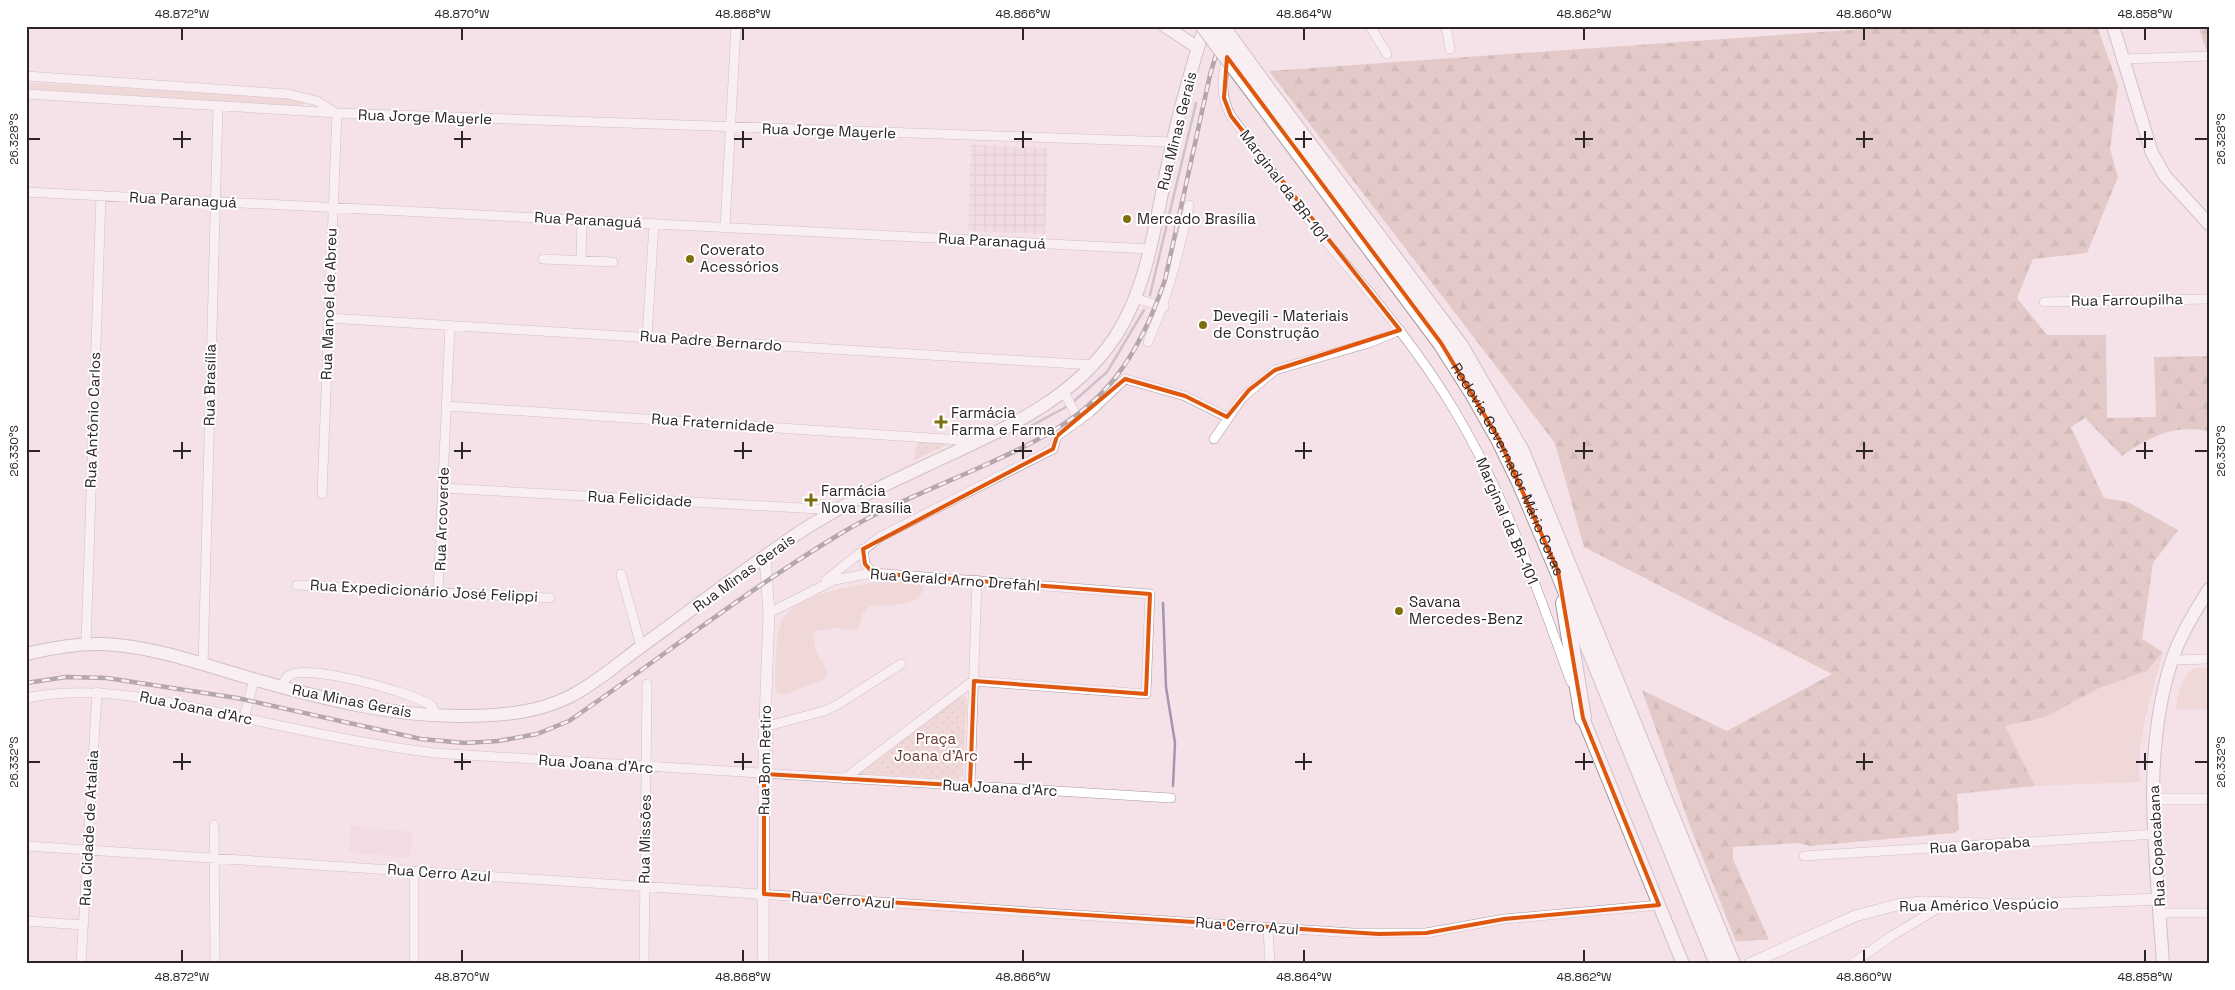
<svg xmlns="http://www.w3.org/2000/svg" width="2235" height="990" font-family="'Space Grotesk',sans-serif">
<style>
.built{fill:#f0d5df}
.industrial{fill:url(#industrial-grid)}
.green{fill:#ebcdc5}
.forest{fill:url(#forest-firs)}
.park{fill:url(#park-dots)}
.lines{fill:none;stroke-linecap:round;stroke-linejoin:round}
.stream{stroke:#a595b1;stroke-width:2.5}
.minor-casing{stroke:#a7969c;stroke-width:10}
.tertiary-casing{stroke:#a7969c;stroke-width:12}
.secondary-casing{stroke:#a7969c;stroke-width:14}
.motorway-casing{stroke:#a7969c;stroke-width:18}
.minor{stroke:#fff;stroke-width:9}
.tertiary{stroke:#fff;stroke-width:11}
.secondary{stroke:#fff;stroke-width:12}
.motorway{stroke:#fff;stroke-width:16}
.rail-casing{stroke:#675d61;stroke-width:4.5}
.rail{stroke:#fff;stroke-width:2.5;stroke-dasharray:8;stroke-linecap:butt}
.motorway-bridge-casing{stroke:#a7969c;stroke-width:18;stroke-linecap:butt}
.motorway-bridge{stroke:#fff;stroke-width:16}
.marked{fill:none;stroke:#df560d;stroke-width:4;stroke-linejoin:round}
.ticks{fill:none;stroke:#2c2528;stroke-width:2}
.poi-dot{fill:#7d6f0e;stroke:#fff;stroke-width:2}
.labels{text-anchor:middle;stroke-width:4;stroke-linejoin:round;paint-order:stroke}
.street-label{font-size:15px;fill:#2c2528;stroke:#fff}
.poi-label{font-size:15px;fill:#2c2528;stroke:#fff;text-anchor:start}
.park-label{font-size:15px;fill:#6d3c2f;stroke:#fff}
.neatline{fill:none;stroke:#2c2528;stroke-width:2}
.ticks-label{font-size:12px;text-anchor:middle;fill:#2c2528}
</style>
<defs>
<pattern id="industrial-grid" width="8" height="8" patternUnits="userSpaceOnUse" patternTransform="scale(1.25)"><rect width="8" height="8" fill="#f0d5df"/><path d="M0 4h8M4 0v8" fill="none" stroke="#ceb7bf"/></pattern>
<pattern id="forest-firs" width="22" height="20" patternUnits="userSpaceOnUse" patternTransform="scale(1.25)"><rect width="22" height="20" fill="#cfada3"/><path d="M5 1l3.5 6h-7zM16 11l3.5 6h-7z" fill="#a88d85"/></pattern>
<pattern id="park-dots" width="8" height="8" patternUnits="userSpaceOnUse" patternTransform="scale(1.25)"><rect width="8" height="8" fill="#ebcdc5"/><path d="M2 2h.1M6 6h.1" fill="none" stroke="#cab0a9" stroke-width="1.8" stroke-linecap="round"/></pattern>
</defs>
<rect width="100%" height="100%" fill="#f4e2e8"/>
<path class="built" d="M351 826 413 832 410 858 349 852Z"/>
<path class="industrial" d="M971 145 1048 148 1045 234 968 231Z"/>
<path class="green" d="M26 82 302 99 304 103 301 106 26 89Z
M891 581 923 583C927 608 885 605 870 606L863 613 858 629 844 630 839 627 816 631 813 633C814 641 815 650 819 657 824 664 826 667 827 675L824 680 783 695 778 693 775 688C776 668 774 642 781 623 792 593 863 583 891 581Z
M2163 652C2152 695 2136 737 2140 782L2035 786 2005 726 2046 717 2097 689 2147 671Z
M2197 668H2209V709L2175 710C2179 695 2180 672 2197 668Z"/>
<path class="forest" d="M1907 26H2097L2118 85 2110 149 2118 177 2087 253 2033 259 2017 298 2047 335H2106L2107 418 2156 417 2154 357 2209 356V431C2173 425 2151 436 2122 456L2085 418 2071 427 2104 498 2128 502 2178 530 2153 563 2142 639 2163 652 2147 671 2097 689 2046 717 2005 726 2035 786 1957 794 1959 829 1954 833 1810 846 1799 843 1733 847V859L1769 940C1757 939 1748 942 1736 941L1690 826 1642 690 1727 731 1832 674 1584 547 1555 443 1269 71Z
M2198 26H2209V52H2207Z"/>
<path class="park" d="M918 442 949 444 913 461Z
M960 694 967 698 963 776 958 779 855 774Z
M768 733H774L773 760H767Z"/>
<g class="lines">
<path class="stream" d="M1150 295 1196 103
M1074 401 1107 372 1144 310
M1025 433 1027 428 1068 406
M1163 603 1166 687 1175 743 1173 786"/>
<g class="minor-casing">
<path id="minor" d="M1370 26 1387 54
M1446 26 1450 49
M1227 57C1222 78 1220 97 1231 116 1267 165 1302 215 1342 260 1383 308 1421 355 1453 408 1505 494 1537 589 1571 682
M2124 59 2209 56
M26 76 288 94 317 101 334 112
M26 94 337 113 1172 142
M26 192 1149 249
M725 227 736 26
M543 259 613 262
M581 261 582 220
M1134 298 1164 307
M2044 302 2209 299
M329 318 1093 365
M647 337 654 223
M1148 342C1168 297 1179 252 1189 205
M1064 392 1079 421
M447 406 975 441
M1214 439 1242 398 1275 370 1369 343 1400 330
M443 488 836 510
M322 494 337 113
M863 549 865 564 873 573
M621 574 641 646
M826 580 880 537 1053 449 1057 436 1090 412 1125 379 1185 396 1227 417
M297 585 550 598
M438 592 450 325
M769 613 834 580 873 573 1150 594 1146 694 973 681 844 779
M86 644 101 195
M2172 660 2209 659
M203 665 218 106
M282 687C284 683 285 677 290 675 309 664 415 693 432 706L436 715
M26 698C101 683 171 703 244 718 307 732 370 745 434 753L1171 798
M244 718 254 680
M764 727 824 711 837 705 901 664
M970 786 977 580
M214 825 215 964
M26 846 1353 933H1426L1504 919 1659 905
M1804 856 2155 834
M2160 913H2209
M26 921 83 925
M1268 928 1270 964
M81 964 97 692
M414 964V871
M644 964 647 684
M1852 964 1890 937 1945 904"/>
</g>
<g class="tertiary-casing">
<path id="tertiary" d="M2153 799H2209
M763 964 764 748 769 613 765 558
M1749 964 1855 916 1897 905 1921 902 2021 905 2159 899"/>
</g>
<g class="secondary-casing">
<path id="secondary" d="M1165 26 1198 48
M2113 26 2152 153 2165 176 2209 224
M26 654C51 648 77 643 103 644 156 646 209 667 260 681 324 699 391 716 458 716 496 716 536 714 571 696 598 682 621 661 646 643 698 605 750 565 803 530 847 502 893 481 940 459 1006 428 1073 400 1115 337 1151 282 1157 208 1172 145 1181 105 1192 65 1205 26
M1583 718 1683 964
M2163 964C2157 864 2140 757 2172 660 2180 635 2195 612 2209 589"/>
</g>
<g class="motorway-casing">
<g id="motorway">
<path d="M1264 85 1460 346 1521 451 1732 964"/>
<path id="s1" d="M1255 94 1441 343 1474 395 1499 439 1520 482 1558 571 1718 964"/>
<path d="M1564 603 1583 718"/>
</g>
</g>
<use href="#minor" class="minor"/>
<use href="#tertiary" class="tertiary"/>
<use href="#secondary" class="secondary"/>
<use href="#motorway" class="motorway"/>
<g class="rail-casing">
<path id="rail" d="M26 683 66 677 107 678 237 698 421 739 465 743 498 741 537 734 569 721C658 660 743 593 835 537 882 508 934 488 983 466 1032 444 1081 421 1115 378 1138 349 1153 315 1165 280L1210 75 1221 38 1227 26"/>
</g>
<use href="#rail" class="rail"/>
<g class="motorway-bridge-casing">
<path id="motorway-bridge" d="M1204 26 1255 94
M1221 26 1264 85"/>
</g>
<use href="#motorway-bridge" class="motorway-bridge"/>
</g>
<path d="M0 0H2235V990H0ZM1227 57 1441 343 1499 439 1558 571 1583 718 1659 905 1504 919 1426 933 1379 934 764 894V774L970 786 974 681 1146 694 1150 594 873 573 865 564 863 549 1053 449 1057 436 1125 379 1185 396 1227 417 1249 390 1275 370 1400 330 1231 116 1224 98Z" fill="#f4e2e8" fill-opacity=".55" fill-rule="evenodd"/>
<path class="marked" d="M1227 57 1441 343 1499 439 1558 571 1583 718 1659 905 1504 919 1426 933 1379 934 764 894V774L970 786 974 681 1146 694 1150 594 873 573 865 564 863 549 1053 449 1057 436 1125 379 1185 396 1227 417 1249 390 1275 370 1400 330 1231 116 1224 98Z"/>
<path class="ticks" d="M182 28V40M462 28V40M743 28V40M1023 28V40M1304 28V40M1584 28V40M1864 28V40M2145 28V40M182 131V148M462 131V148M743 131V148M1023 131V148M1304 131V148M1584 131V148M1864 131V148M2145 131V148M28 139H40M173 139H191M454 139H471M734 139H752M1014 139H1032M1295 139H1312M1575 139H1593M1856 139H1873M2136 139H2153M2195 139H2208M182 442V459M462 442V459M743 442V459M1023 442V459M1304 442V459M1584 442V459M1864 442V459M2145 442V459M28 451H40M173 451H191M454 451H471M734 451H752M1014 451H1032M1295 451H1312M1575 451H1593M1856 451H1873M2136 451H2153M2195 451H2208M182 753V770M462 753V770M743 753V770M1023 753V770M1304 753V770M1584 753V770M1864 753V770M2145 753V770M28 762H40M173 762H191M454 762H471M734 762H752M1014 762H1032M1295 762H1312M1575 762H1593M1856 762H1873M2136 762H2153M2195 762H2208M182 950V962M462 950V962M743 950V962M1023 950V962M1304 950V962M1584 950V962M1864 950V962M2145 950V962"/>
<g class="poi-dot">
<circle cx="1127" cy="219" r="5"/>
<circle cx="690" cy="259" r="5"/>
<circle cx="1203" cy="325" r="5"/>
<path d="M938.5 414.5h5v5h5v5h-5v5h-5v-5h-5v-5h5z"/>
<path d="M808.5 492.5h5v5h5v5h-5v5h-5v-5h-5v-5h5z"/>
<circle cx="1399" cy="611" r="5"/>
</g>
<g class="labels">
<g class="street-label">
<text transform="translate(425 117) rotate(2)" y="5">Rua Jorge Mayerle</text>
<text transform="translate(829 131) rotate(2)" y="5">Rua Jorge Mayerle</text>
<text transform="translate(1177 131) rotate(-76)" y="5">Rua Minas Gerais</text>
<text transform="translate(1284 186) rotate(53)" y="5">Marginal da BR-101</text>
<text transform="translate(183 200) rotate(3)" y="5">Rua Paranaguá</text>
<text transform="translate(588 220) rotate(3)" y="5">Rua Paranaguá</text>
<text transform="translate(992 241) rotate(3)" y="5">Rua Paranaguá</text>
<text transform="translate(2127 300) rotate(-1)" y="5">Rua Farroupilha</text>
<text transform="translate(329 304) rotate(-88)" y="5">Rua Manoel de Abreu</text>
<text transform="translate(711 341) rotate(4)" y="5">Rua Padre Bernardo</text>
<text transform="translate(210 385) rotate(-89)" y="5">Rua Brasília</text>
<text transform="translate(93 420) rotate(-88)" y="5">Rua Antônio Carlos</text>
<text transform="translate(713 423) rotate(4)" y="5">Rua Fraternidade</text>
<text dy="5" stroke="none"><textPath href="#s1" startOffset="454">Rodovia Governador Mário Covas</textPath></text>
<text transform="translate(640 499) rotate(3)" y="5">Rua Felicidade</text>
<text transform="translate(442 519) rotate(-88)" y="5">Rua Arcoverde</text>
<text transform="translate(1507 521) rotate(67)" y="5">Marginal da BR-101</text>
<text transform="translate(744 573) rotate(-36)" y="5">Rua Minas Gerais</text>
<text transform="translate(955 580) rotate(4)" y="5">Rua Gerald Arno Drefahl</text>
<text transform="translate(424 591) rotate(3)" y="5">Rua Expedicionário José Felippi</text>
<text transform="translate(352 701) rotate(11)" y="5">Rua Minas Gerais</text>
<text transform="translate(196 708) rotate(12)" y="5">Rua Joana d'Arc</text>
<text transform="translate(765 760) rotate(-89)" y="5">Rua Bom Retiro</text>
<text transform="translate(596 764) rotate(4)" y="5">Rua Joana d'Arc</text>
<text transform="translate(1000 788) rotate(3)" y="5">Rua Joana d'Arc</text>
<text transform="translate(89 828) rotate(-87)" y="5">Rua Cidade de Atalaia</text>
<text transform="translate(645 839) rotate(-89)" y="5">Rua Missões</text>
<text transform="translate(1980 845) rotate(-4)" y="5">Rua Garopaba</text>
<text transform="translate(2157 846) rotate(-93)" y="5">Rua Copacabana</text>
<text transform="translate(439 873) rotate(4)" y="5">Rua Cerro Azul</text>
<text transform="translate(843 900) rotate(4)" y="5">Rua Cerro Azul</text>
<text transform="translate(1979 905) rotate(-1)" y="5">Rua Américo Vespúcio</text>
<text transform="translate(1247 926) rotate(4)" y="5">Rua Cerro Azul</text>
</g>
<g class="poi-label">
<text x="1137" y="224">Mercado Brasília</text>
<text x="700" y="255">Coverato<tspan x="700" dy="17">Acessórios</tspan></text>
<text x="1213" y="321">Devegili - Materiais<tspan x="1213" dy="17">de Construção</tspan></text>
<text x="951" y="418">Farmácia<tspan x="951" dy="17">Farma e Farma</tspan></text>
<text x="821" y="496">Farmácia<tspan x="821" dy="17">Nova Brasília</tspan></text>
<text x="1409" y="607">Savana<tspan x="1409" dy="17">Mercedes-Benz</tspan></text>
</g>
<g class="park-label">
<text x="936" y="744">Praça<tspan x="936" dy="17">Joana d'Arc</tspan></text>
</g>
</g>
<rect width="2235" height="990" fill="none" stroke="#ffffff" stroke-width="55"/>
<rect x="28" y="28" width="2180" height="934" class="neatline"/>
<g class="ticks-label">
<text x="182" y="18">48.872°W</text>
<text x="462" y="18">48.870°W</text>
<text x="743" y="18">48.868°W</text>
<text x="1023" y="18">48.866°W</text>
<text x="1304" y="18">48.864°W</text>
<text x="1584" y="18">48.862°W</text>
<text x="1864" y="18">48.860°W</text>
<text x="2145" y="18">48.858°W</text>
<text transform="translate(14 139) rotate(-90)" y="4">26.328°S</text>
<text transform="translate(2221 139) rotate(-90)" y="4">26.328°S</text>
<text transform="translate(14 451) rotate(-90)" y="4">26.330°S</text>
<text transform="translate(2221 451) rotate(-90)" y="4">26.330°S</text>
<text transform="translate(14 762) rotate(-90)" y="4">26.332°S</text>
<text transform="translate(2221 762) rotate(-90)" y="4">26.332°S</text>
<text x="182" y="981">48.872°W</text>
<text x="462" y="981">48.870°W</text>
<text x="743" y="981">48.868°W</text>
<text x="1023" y="981">48.866°W</text>
<text x="1304" y="981">48.864°W</text>
<text x="1584" y="981">48.862°W</text>
<text x="1864" y="981">48.860°W</text>
<text x="2145" y="981">48.858°W</text>
</g>
</svg>
